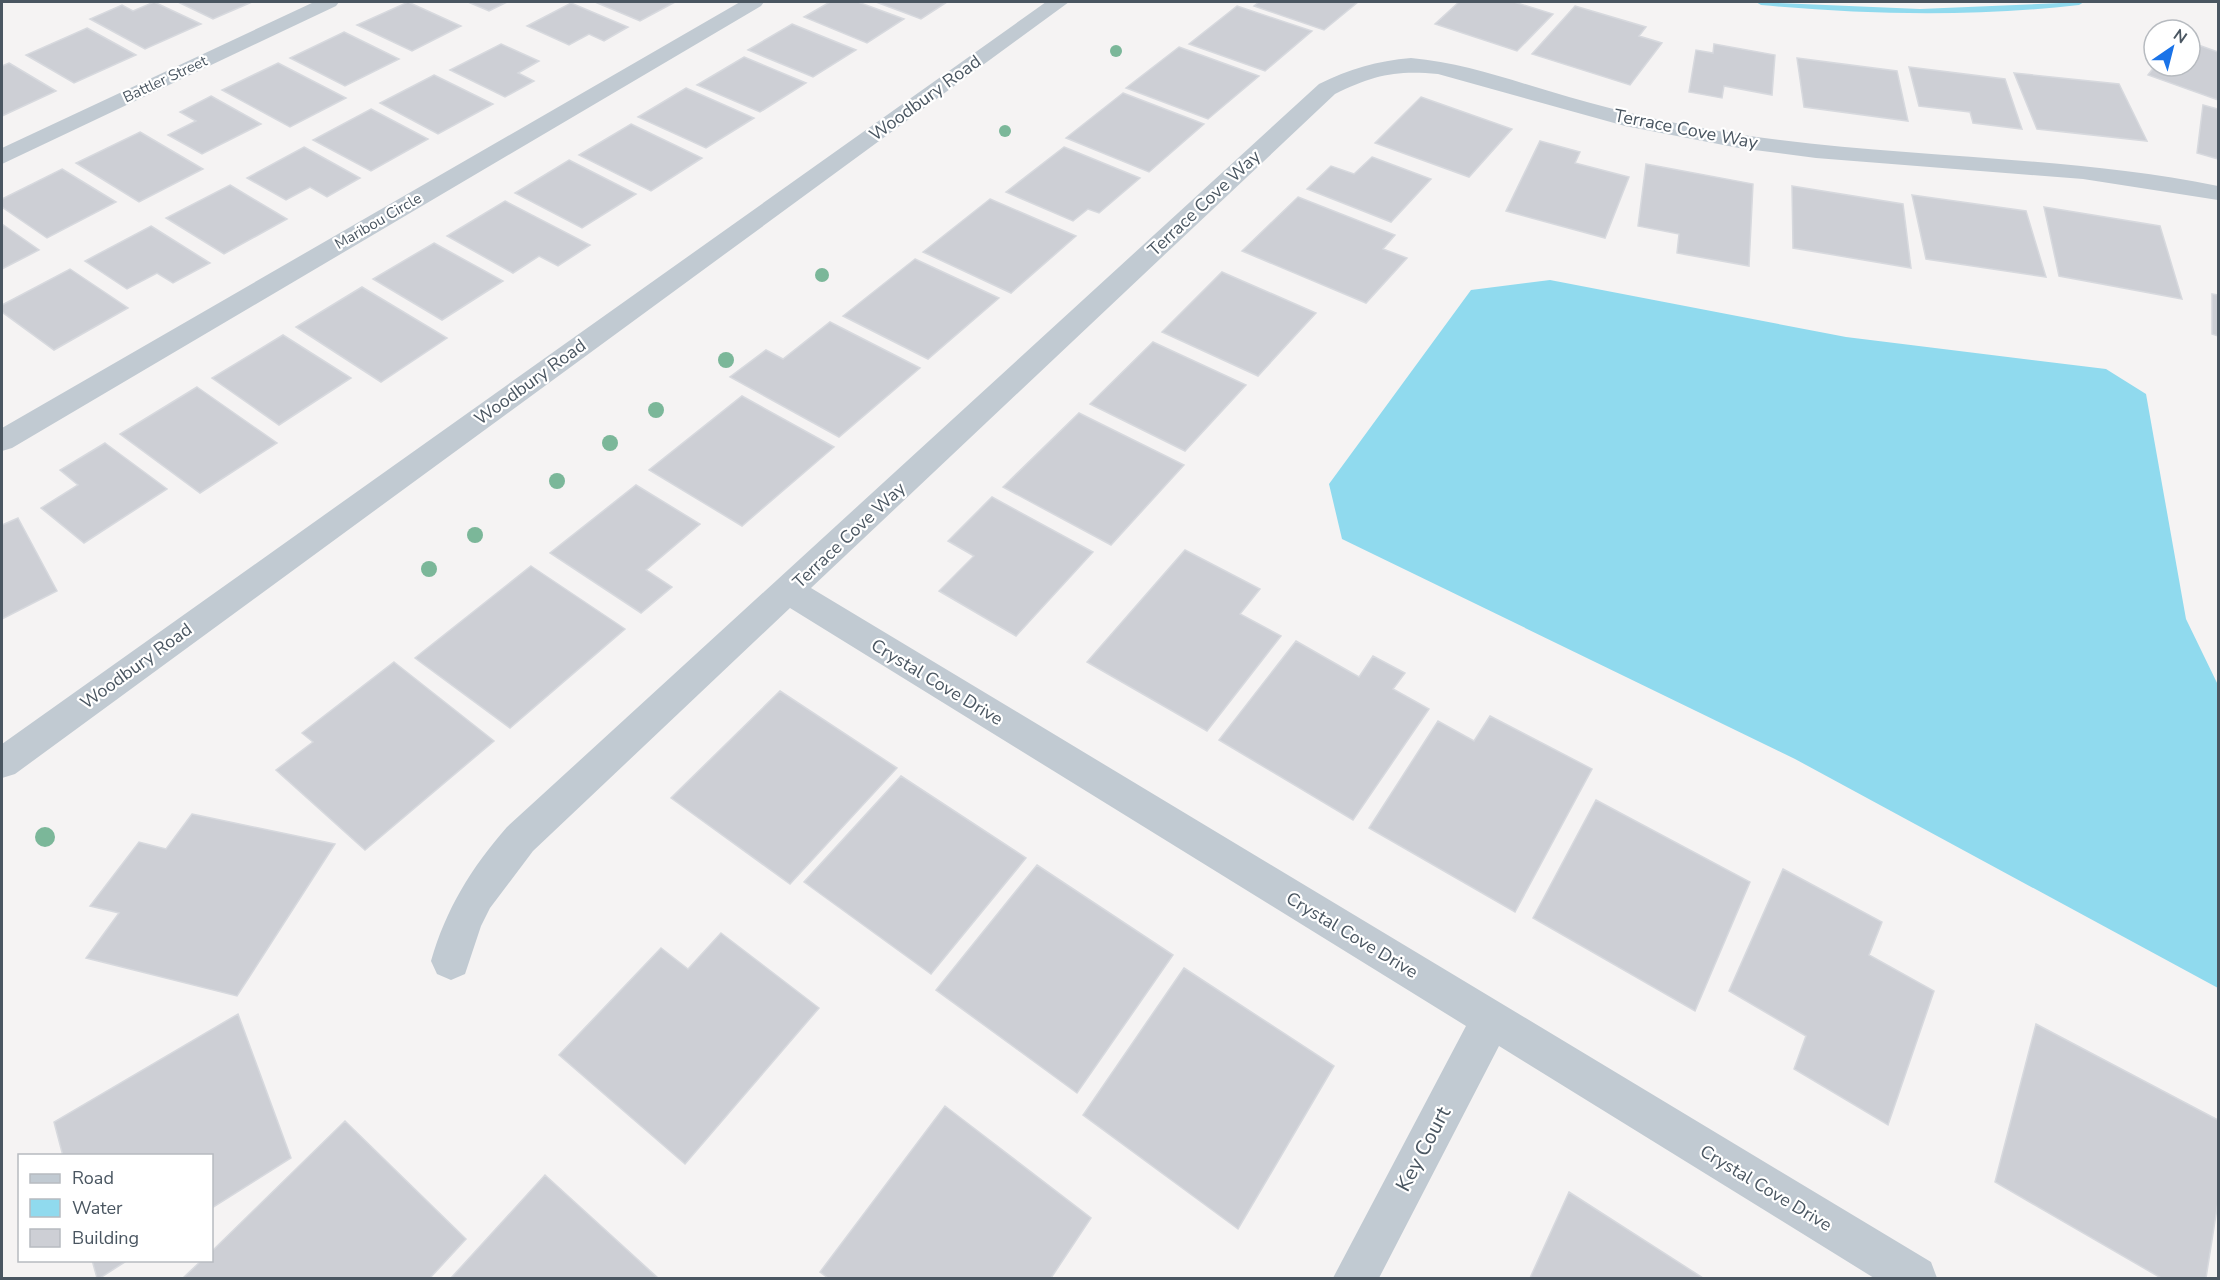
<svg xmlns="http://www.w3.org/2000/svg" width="2220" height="1280" font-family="'Nunito Sans',sans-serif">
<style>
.water{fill:#90daee}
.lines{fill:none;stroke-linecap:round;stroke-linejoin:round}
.stream{fill:#90daee;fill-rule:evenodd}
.building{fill:#cdcfd5;stroke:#d7d9de;stroke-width:1.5}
.minor{fill:#c1cad2;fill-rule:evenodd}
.tree{fill:#7bb799}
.labels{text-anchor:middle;stroke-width:4.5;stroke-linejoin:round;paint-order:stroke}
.far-street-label{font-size:15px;fill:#4a5661;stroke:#fff}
.street-label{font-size:18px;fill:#4a5661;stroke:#fff}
.near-street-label{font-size:21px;fill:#4a5661;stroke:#fff}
</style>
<rect width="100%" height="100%" fill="#f5f3f3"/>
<path class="water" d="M1550 280 1846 337 2106 369 2146 394 2186 619 2218 685V988L1795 759 1342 539 1329 484 1471 290Z"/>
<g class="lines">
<path class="stream" d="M1756 2 1920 9 2084 2 2079 5C1973 17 1868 15 1761 5Z"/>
</g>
<path class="building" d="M154 2 201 24 145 49 90 19 122 5 133 11Z
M178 2H252L213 19Z
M408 2 461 26 412 51 357 25Z
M468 2H507L489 11Z
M595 2H675L640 21Z
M830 2H858L904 19 867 43 804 17Z
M876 2H947L921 19Z
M1259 2H1358L1324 30 1254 6Z
M1459 2H1514L1553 14 1517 51 1435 24Z
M571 3 628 27 604 41 589 34 569 45 527 26Z
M1237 6 1312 31 1265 71 1189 44Z
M1575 6 1646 27 1639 36 1662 43 1630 85 1532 54Z
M792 24 856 50 813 77 748 50Z
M87 28 136 55 74 83 26 55Z
M344 32 399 59 345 86 290 58Z
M2190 42 2218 52V100L2148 75 2155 66H2190Z
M501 44 539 61 518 73 534 81 505 97 450 70Z
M1714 44 1775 55 1772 95 1724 86 1722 98 1689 92 1696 50 1713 53Z
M1179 47 1259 76 1208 119 1126 88Z
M744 57 806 83 760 112 697 85Z
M1797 58 1897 71 1908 121 1804 107Z
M9 63 56 91 2 116V66Z
M278 63 346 98 290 127 222 90Z
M1909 67 2005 79 2022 129 1973 123 1970 112 1919 106Z
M2014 73 2119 84 2147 141 2037 129Z
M434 75 493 104 438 134 380 103Z
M686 88 754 118 706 148 638 117Z
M1123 93 1204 124 1149 172 1066 138Z
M211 96 261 124 202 154 168 135 196 121 180 112Z
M1421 97 1512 129 1469 177 1375 143Z
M2203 105 2218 109V159L2197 153Z
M371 109 428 139 371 171 313 140Z
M631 124 702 158 651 191 579 155Z
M140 132 203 169 139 202 76 163Z
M1540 141 1580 152 1575 163 1629 177 1605 238 1506 211Z
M304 147 360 178 327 197 310 187 286 200 247 178Z
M1064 147 1140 178 1099 213 1088 209 1073 221 1006 192Z
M1372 157 1431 179 1391 222 1307 189 1331 166 1354 174Z
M569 160 636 194 582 228 515 193Z
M1646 164 1753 184 1749 266 1677 253 1679 234 1638 226Z
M62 169 116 202 47 238 2 207V199Z
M230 185 287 219 224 254 166 218Z
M1792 186 1903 204 1911 268 1793 248Z
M1912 195 2026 211 2046 277 1926 259Z
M1298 197 1395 235 1383 249 1407 258 1366 303 1242 251Z
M990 199 1076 236 1011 293 923 252Z
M505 201 590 245 558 266 539 256 513 273 447 236Z
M2044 207 2160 226 2182 299 2059 276Z
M2 224 39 250 2 269Z
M151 226 210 263 173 283 157 273 127 289 85 261Z
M434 243 503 281 442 320 373 279Z
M915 259 999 298 928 359 843 316Z
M70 269 128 308 54 350 2 312V305Z
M1222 272 1316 313 1258 376 1162 332Z
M362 287 447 338 381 382 296 327Z
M2212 294 2218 295V336L2212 334Z
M830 322 920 368 839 437 730 377 766 350 783 359Z
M283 335 351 378 279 425 212 378Z
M1153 342 1246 385 1185 451 1090 404Z
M197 387 277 443 200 493 120 434Z
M742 396 834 447 742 526 649 470Z
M1079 413 1184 465 1111 545 1003 487Z
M105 443 167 489 84 543 41 508 78 485 60 470Z
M636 485 700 524 646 570 672 587 641 613 550 553Z
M992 497 1093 552 1016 636 939 591 974 556 948 541Z
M18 518 57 591 2 619V525Z
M1185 550 1260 589 1240 614 1281 636 1207 731 1087 662Z
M531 566 625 629 510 728 415 658Z
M1296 641 1359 677 1373 656 1405 673 1393 689 1429 709 1353 820 1219 740Z
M394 662 494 741 365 850 276 770 313 742 302 733Z
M780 691 897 768 790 884 671 798Z
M1490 716 1592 769 1515 912 1369 828 1438 721 1474 741Z
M901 776 1026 858 931 974 804 882Z
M1596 800 1750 882 1695 1011 1533 918Z
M192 814 335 844 237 996 86 958 119 913 90 906 139 842 166 849Z
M1037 865 1173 955 1077 1093 936 990Z
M1783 869 1882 922 1869 955 1934 991 1888 1125 1794 1069 1806 1036 1729 991Z
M721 933 819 1008 685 1164 559 1055 661 948 688 969Z
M1184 968 1334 1066 1238 1229 1083 1115Z
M238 1014 291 1158 212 1208V1156H63L54 1122Z
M2036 1024 2218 1120V1202L2206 1278H2161L1995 1182Z
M945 1106 1091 1218 1051 1278H828L820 1272Z
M345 1121 466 1239 430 1278H183L202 1260H212V1251Z
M545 1175 658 1278H451Z
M1569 1192 1703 1278H1530Z
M92 1260H128L100 1278H97Z"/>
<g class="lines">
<path class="minor" d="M314 2H339L336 6 2 164V148Z
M740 2H764L761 6 12 448 2 451V428Z
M1046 2H1069L15 774 2 778V744Z
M1411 58C1466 63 1516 82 1569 97 1624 113 1680 125 1737 134 1897 159 2059 154 2218 186V200L2083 179 1816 158 1739 148 1625 126 1438 74C1396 70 1373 75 1335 94L811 588 1931 1262 1937 1278H1874L1499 1046 1379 1278H1333L1466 1026 790 608 533 851 490 908 481 926 465 974 451 980 437 974 431 961C446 909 471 868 507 827L1319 84C1349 69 1377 61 1411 58Z"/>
</g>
<g class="tree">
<circle cx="1116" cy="51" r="6"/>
<circle cx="1005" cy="131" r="6"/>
<circle cx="822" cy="275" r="7"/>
<circle cx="726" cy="360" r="8"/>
<circle cx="656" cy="410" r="8"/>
<circle cx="610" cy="443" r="8"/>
<circle cx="557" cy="481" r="8"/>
<circle cx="475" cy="535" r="8"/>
<circle cx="429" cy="569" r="8"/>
<circle cx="45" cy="837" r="10"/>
</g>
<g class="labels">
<g class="far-street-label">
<text transform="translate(165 79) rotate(-25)" y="5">Battler Street</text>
<text transform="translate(378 221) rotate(-30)" y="5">Maribou Circle</text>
</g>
<g class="street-label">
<text transform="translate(925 98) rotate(-36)" y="6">Woodbury Road</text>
<text transform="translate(1686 129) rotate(11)" y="6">Terrace Cove Way</text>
<text transform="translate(1204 203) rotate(-43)" y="6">Terrace Cove Way</text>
<text transform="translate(530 382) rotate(-36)" y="6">Woodbury Road</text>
<text transform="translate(849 535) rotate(-43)" y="6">Terrace Cove Way</text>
<text transform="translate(136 666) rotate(-36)" y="6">Woodbury Road</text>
<text transform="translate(937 682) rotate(31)" y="6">Crystal Cove Drive</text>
<text transform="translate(1352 935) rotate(31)" y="6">Crystal Cove Drive</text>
<text transform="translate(1766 1188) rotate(31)" y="6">Crystal Cove Drive</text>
</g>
<g class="near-street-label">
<text transform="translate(1423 1149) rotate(-62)" y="7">Key Court</text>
</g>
</g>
<rect width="2220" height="1280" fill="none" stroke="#4a5661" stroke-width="6"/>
<rect x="18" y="1154" width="195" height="108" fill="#ffffff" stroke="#b7bbc0" stroke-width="1.5"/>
<rect x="30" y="1174" width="30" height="9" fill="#c1cad2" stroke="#b7bbc0" stroke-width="1.5"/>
<text x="72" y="1184" font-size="18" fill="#4a5661">Road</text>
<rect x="30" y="1199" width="30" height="18" fill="#90daee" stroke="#b7bbc0" stroke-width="1.5"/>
<text x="72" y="1214" font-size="18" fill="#4a5661">Water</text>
<rect x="30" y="1229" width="30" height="18" fill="#cdcfd5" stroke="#b7bbc0" stroke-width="1.5"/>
<text x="72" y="1244" font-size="18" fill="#4a5661">Building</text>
<g transform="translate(2172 48) rotate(35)"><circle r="28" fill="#ffffff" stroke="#b7bbc0" stroke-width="1.5"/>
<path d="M0-4.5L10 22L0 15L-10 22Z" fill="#1a73e8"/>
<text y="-9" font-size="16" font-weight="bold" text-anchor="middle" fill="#4a5661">N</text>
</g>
</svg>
